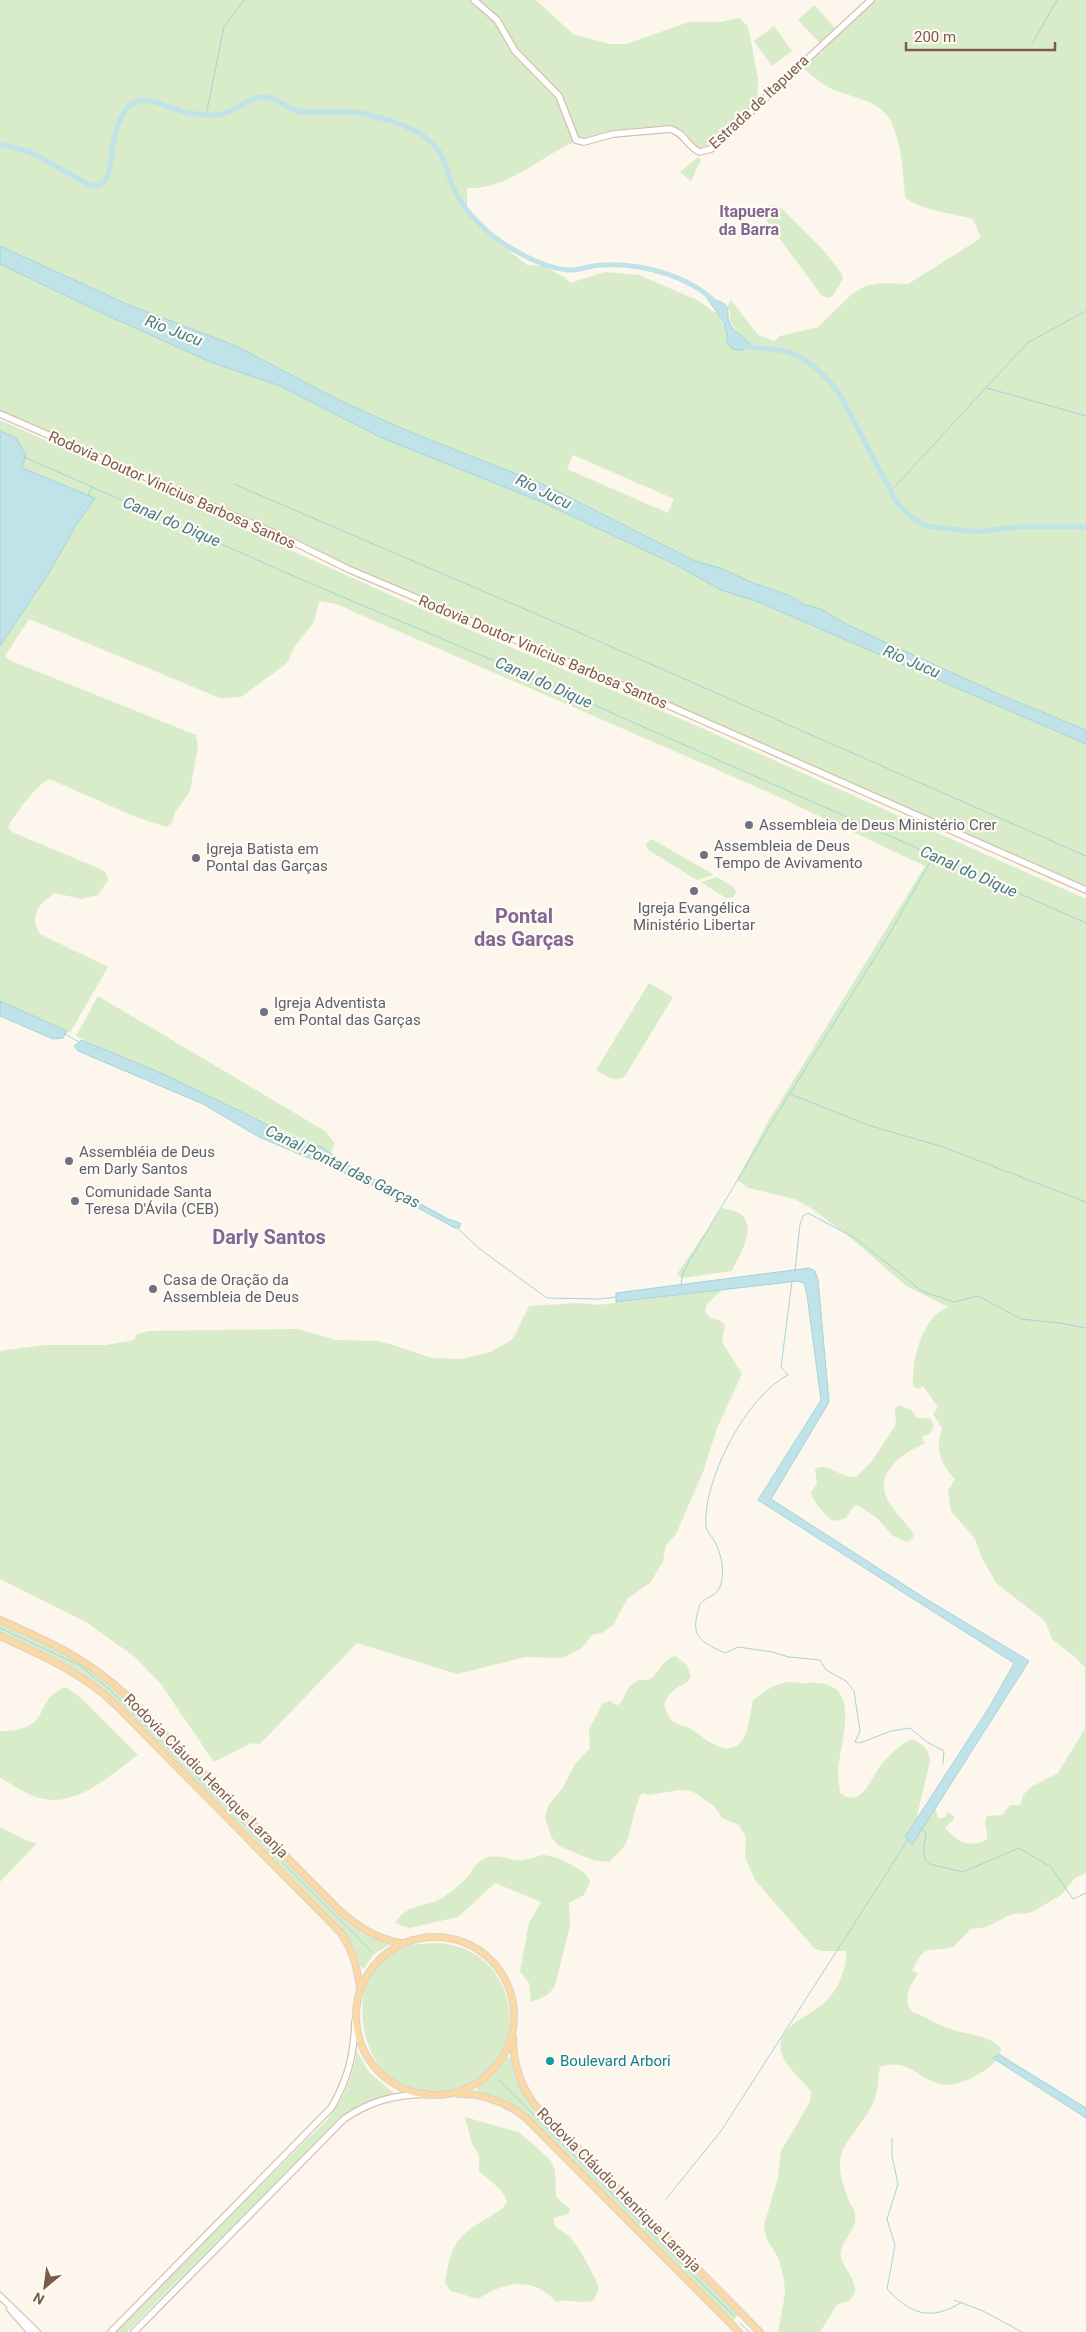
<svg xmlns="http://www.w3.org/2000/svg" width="1086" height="2332" font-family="Roboto,sans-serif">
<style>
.green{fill:#d8ecc9;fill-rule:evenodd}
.water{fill:#bfe3e8;stroke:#a5d3da}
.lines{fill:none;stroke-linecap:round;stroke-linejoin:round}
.stream{stroke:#a5d3da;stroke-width:1}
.canal{stroke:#bfe3e8;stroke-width:5}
.secondary-casing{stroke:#d6c0b0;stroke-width:8}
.primary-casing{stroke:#dad1cd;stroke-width:8}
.secondary{stroke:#fff;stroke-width:5.5}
.primary{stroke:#fbd9a5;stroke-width:6}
.worship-dot{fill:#6b7280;stroke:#fffaf3;stroke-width:2}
.culture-dot{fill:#0f9aa8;stroke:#fffaf3;stroke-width:2}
.labels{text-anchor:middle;stroke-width:4.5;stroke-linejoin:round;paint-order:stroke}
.street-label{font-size:15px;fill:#7a5c4d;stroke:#fffaf3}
.worship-label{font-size:15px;fill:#5b616d;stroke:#fffaf3;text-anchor:start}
.culture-label{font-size:15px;fill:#0d838f;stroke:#fffaf3;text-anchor:start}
.neighbourhood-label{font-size:16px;font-weight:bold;fill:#846695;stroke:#fffaf3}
.water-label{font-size:16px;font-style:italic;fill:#437c86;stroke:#fffaf3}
.district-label{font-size:20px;font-weight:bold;fill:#846695;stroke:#fffaf3}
</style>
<rect width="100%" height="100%" fill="#fdf6ec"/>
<path class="green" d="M0 0H536L573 34 610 44H626L689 22H720L739 18 748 26 758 79 757 103C740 120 721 146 697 150L670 127C641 126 598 130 572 143 539 158 506 190 467 188V211L476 224 527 265 543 266 566 278 570 283 605 272 639 275 697 300 714 312H717L723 325 738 332 730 322V312L727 307 731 300 758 335 774 341 780 336 818 327 852 294 865 286 880 283 908 284 981 238 973 219C956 214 915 209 905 197 903 173 902 144 891 122 881 100 852 98 832 89 821 84 811 74 801 67L816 53H822L821 48 870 0H1086V730L1001 695 850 626 821 609 802 604 792 596 753 583 695 561 547 486 410 432 343 402 236 346 129 305 0 246ZM573 455 674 499 668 513 567 469Z
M814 5 836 29 821 44 798 20Z
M774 26 792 51 772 66 754 41Z
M698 157 701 160 691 181 680 172Z
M770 205H776L783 210 824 251 842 274 843 279 833 296 827 298 822 296 766 220 765 214Z
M0 264 104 314 213 363 280 386 380 437 544 503 678 566 721 590 756 601 1086 744V890L447 611 0 411Z
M0 420 444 619 697 726 1086 899V1873L1075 1878 1061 1895 1036 1910 1029 1913 1012 1914 986 1927 971 1929 953 1947C928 1953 925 1942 912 1971L918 1973C911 1986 901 1998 912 2012 925 2016 935 2023 947 2028 965 2035 988 2034 1001 2048L1000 2055 993 2058 996 2061C984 2073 959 2088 941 2084 918 2080 909 2057 880 2067 878 2078 878 2091 874 2101 867 2119 841 2144 840 2160 839 2173 844 2189 849 2201 851 2205 855 2210 855 2215 858 2230 837 2244 841 2258 845 2270 856 2279 855 2293L850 2300 837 2305 820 2332H778L785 2294 784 2280 779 2259 766 2238 764 2225 778 2178 781 2151 810 2102 811 2092C803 2080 790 2071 784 2059 767 2026 814 2017 829 1998 840 1985 847 1967 846 1951H821L814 1948 755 1880 745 1857 746 1837 739 1825 722 1818 714 1806 692 1791 680 1790 648 1795 642 1793C633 1808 633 1826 626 1843 622 1851 615 1855 610 1862L593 1860 559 1846 552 1838 545 1818 548 1806 562 1789 575 1764 590 1748 589 1729 603 1703 610 1701 617 1705 620 1704C625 1696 629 1681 641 1680 646 1680 648 1681 652 1678 661 1670 662 1660 675 1656L687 1665 691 1676 689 1681C677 1688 669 1690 664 1705 666 1709 667 1715 670 1719 675 1724 685 1726 691 1729 705 1737 722 1757 739 1744 749 1737 750 1712 753 1700 764 1692 775 1683 790 1682 797 1682 803 1684 809 1683 864 1679 841 1738 838 1770 838 1777 839 1785 840 1793 861 1810 871 1778 881 1765 890 1754 900 1745 911 1739 923 1744 928 1748 930 1761L916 1820 905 1837 912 1844 935 1806 938 1819 945 1817 948 1812 954 1816V1819L945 1828C957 1841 968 1849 986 1840 990 1831 982 1824 987 1816L1002 1815 1010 1805H1020L1024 1794 1031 1787 1058 1773 1085 1729V1668L1075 1657 1052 1639 1045 1621 996 1583 982 1558 975 1539 951 1511 948 1491 955 1479C940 1463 935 1449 942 1428L933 1414 938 1407 923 1386 919 1389 913 1386C912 1363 919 1329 938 1313 940 1311 945 1309 948 1307L906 1286 851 1238 811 1208 794 1199 748 1188 737 1180 766 1125 925 866 766 791 336 604 322 601 319 602 314 622 295 646 287 663 241 697 220 698 29 619 5 656 9 660 196 735 198 746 190 791 175 812 172 823 166 827 136 817 49 779C35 786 16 813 8 827L12 832 105 871 108 880 98 895 81 899 55 893C39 904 28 915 40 934L108 967 70 1033 0 1001V646L49 573 76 525 22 468 16 438 0 431Z
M650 840H654L714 875 697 880 648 850 646 844Z
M717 877 733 887 736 892 734 897 726 898 701 882Z
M649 983 673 997 625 1076C615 1084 606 1075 596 1070Z
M98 996 325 1131 335 1143 331 1152 76 1036Z
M722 1208C729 1210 740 1211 744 1217 755 1233 738 1257 732 1271L683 1278 677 1274Z
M722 1290 707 1304 705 1312 710 1318 719 1320 725 1325 722 1342 742 1374 717 1428 703 1472 676 1534 666 1545 663 1561 655 1575 650 1583 628 1598 613 1625 602 1633 592 1635 582 1648 562 1658 525 1657 457 1674 357 1643 260 1744 252 1743 214 1762 160 1683 135 1657 86 1622 0 1579V1351L44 1345H106L134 1340 137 1334 149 1331 297 1329 336 1340 377 1341 390 1344 432 1358 461 1359 491 1352 513 1339 529 1306 578 1303 598 1305Z
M898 1405 911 1410 917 1418H930L934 1426 930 1433 922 1437 925 1443C901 1454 871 1475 890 1504 897 1515 908 1524 914 1535L913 1539 907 1542 893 1536 877 1518 857 1505 854 1506 846 1518 834 1521C825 1516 813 1502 811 1492L817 1484 815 1469C829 1461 837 1478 856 1477L872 1461 893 1429 896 1424 895 1410Z
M0 1624 63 1652 104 1679 342 1918 363 1934 389 1945 374 1954 364 1968 361 1967 353 1946 337 1923 117 1703C81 1668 45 1652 0 1633Z
M66 1687 82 1699 138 1755C107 1777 72 1813 31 1795 20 1791 11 1783 0 1778V1731C56 1731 30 1700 66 1687Z
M0 1827 30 1842 37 1843 0 1882Z
M543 1855C554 1855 589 1870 590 1882L584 1895 569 1903 570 1925 556 1982C552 1995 542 1998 531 2002L529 1983 520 1971 529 1923 541 1902 495 1883 458 1917 409 1928 395 1923C408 1902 428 1908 445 1896 452 1891 462 1884 468 1876 475 1868 476 1861 486 1858 497 1854 506 1859 517 1860 526 1861 534 1857 543 1855Z
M434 1943C532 1945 535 2086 440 2091 384 2094 358 2048 363 1998 365 1981 368 1965 383 1955 396 1945 417 1944 434 1943Z
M357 2051 369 2072 396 2095 364 2103 343 2115 127 2332H113L327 2120C344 2099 352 2078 357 2051Z
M510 2057 518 2083 533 2109 738 2315 733 2321 526 2114 505 2100 477 2091V2088L494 2075 506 2058Z
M465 2117 518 2132 532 2143 551 2161 555 2170 556 2197 570 2209 568 2214 554 2218C553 2228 561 2230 568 2235 577 2243 595 2276 599 2288L594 2300C581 2305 572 2298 556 2302 532 2275 505 2282 478 2299L451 2291 445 2283C450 2249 455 2236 486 2219 494 2214 502 2211 507 2202 504 2189 488 2180 479 2171V2155L472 2144Z"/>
<path class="water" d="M0 246 129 305 236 346 343 402 410 432 547 486 695 561 720 568 753 583 791 596 802 604 821 609 850 626 1001 695 1086 730V744L756 601 721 590 678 566 544 503 380 437 280 386 213 363 104 314 0 264Z
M707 298C740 304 721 314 732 327 738 335 748 338 751 348L738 350 733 349 726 341 728 338 724 323Z
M0 431 16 438 26 455 22 468 95 498 76 525 49 573 0 646Z
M0 1001 67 1031 63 1038 53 1039 0 1016Z
M82 1040 163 1074 302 1141 322 1147 344 1163 448 1219 460 1223V1227L455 1228 387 1191 259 1137 203 1104 78 1051 74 1046Z
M809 1268 815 1271 818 1280 829 1402 771 1499 923 1597 1029 1661 912 1845 905 1837 990 1706 1014 1663 758 1500 821 1400 807 1295 804 1283 798 1281 616 1302V1293Z
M1000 2055 1086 2108V2118L993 2058Z"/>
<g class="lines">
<path class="stream" d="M1032 44 1057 0
M206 115 224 27 244 0
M987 388 1086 416
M24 457 305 581 497 662 1086 923
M234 484 571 629 1086 856
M891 491 1027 343 1086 311
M88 495 92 488
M65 1034 79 1042
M790 1094 868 1125 943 1147 1086 1202
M415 1201 442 1216
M457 1228 481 1250 547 1298 600 1299 616 1297
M795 1271 800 1224 803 1216 808 1213 855 1238 922 1291 954 1302 978 1296 1021 1319 1059 1323 1086 1328
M792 1281 781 1367 788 1375C747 1395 702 1481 706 1527 707 1532 711 1535 714 1540 721 1553 725 1570 721 1584 718 1596 707 1596 700 1604 690 1636 697 1640 725 1653L738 1647 772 1652 789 1657 820 1660 826 1670 846 1681 854 1691 860 1731 855 1742 860 1743 891 1731 910 1728 927 1742 944 1751 943 1764
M681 1285 682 1276 688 1263 774 1119 887 938 933 857
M0 1628 79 1665 108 1688 371 1951
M920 1828 926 1833C925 1843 920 1856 929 1864L963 1872 1019 1848 1051 1867 1073 1899 1086 1893
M499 2080 734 2316
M892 2138V2156L898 2184 887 2219 895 2245 887 2289C911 2314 930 2322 962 2302
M666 2199 721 2131 908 1840
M954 2300 983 2311 1022 2332
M740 2323 749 2332"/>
<path class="canal" d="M0 144 30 152 88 184C110 193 110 165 112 151 114 138 119 117 128 107 144 90 171 111 190 113 202 115 216 117 228 112 239 108 248 99 260 97 276 95 288 111 303 112 325 114 343 109 365 114 389 120 418 127 435 146 446 158 447 175 454 189 465 214 492 238 516 251 531 260 549 268 567 270 579 271 590 265 602 265 641 263 689 275 717 304
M745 346C758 349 771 348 784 351 807 356 825 375 839 393L896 501C905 512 914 520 926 526L977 532 1016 527H1086"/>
<g class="secondary-casing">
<path id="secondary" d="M474 0 497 20 515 51 559 96 576 140 584 142 613 134 670 129C684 132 688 148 700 152L711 149 720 142 762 101 871 0
M0 414 283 537 348 569 622 685 1086 890
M0 2296 37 2332
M10 2309 30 2332
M111 2332 331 2108C348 2080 354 2054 355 2022
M134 2332 344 2119C370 2101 394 2095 425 2094"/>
</g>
<g class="primary-casing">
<path id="primary" d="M0 1620C48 1641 88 1659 127 1696L338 1909C357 1926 377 1940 402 1943
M0 1636C42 1655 82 1673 116 1705L341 1933C353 1951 357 1967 360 1988
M356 2016a79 79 0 1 1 158 0a79 79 0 1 1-158 0Z
M513 2038C513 2063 520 2085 535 2105L760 2332
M459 2094C483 2093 505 2102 525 2117L739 2332"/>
</g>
<use href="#secondary" class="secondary"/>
<use href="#primary" class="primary"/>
</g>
<g class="worship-dot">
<circle cx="749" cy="825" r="5"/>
<circle cx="704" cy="855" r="5"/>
<circle cx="196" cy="858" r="5"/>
<circle cx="694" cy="891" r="5"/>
<circle cx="264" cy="1012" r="5"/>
<circle cx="69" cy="1161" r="5"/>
<circle cx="75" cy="1201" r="5"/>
<circle cx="153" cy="1289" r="5"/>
</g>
<circle class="culture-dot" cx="550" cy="2061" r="5"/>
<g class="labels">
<g class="street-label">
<text transform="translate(759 102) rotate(-43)" y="5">Estrada de Itapuera</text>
<text transform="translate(172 490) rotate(24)" y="5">Rodovia Doutor Vinícius Barbosa Santos</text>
<text transform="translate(543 652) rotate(23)" y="5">Rodovia Doutor Vinícius Barbosa Santos</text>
<text transform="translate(206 1776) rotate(45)" y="5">Rodovia Cláudio Henrique Laranja</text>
<text transform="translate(619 2190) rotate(45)" y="5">Rodovia Cláudio Henrique Laranja</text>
</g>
<g class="worship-label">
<text x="759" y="830">Assembleia de Deus Ministério Crer</text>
<text x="714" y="851">Assembleia de Deus<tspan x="714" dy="17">Tempo de Avivamento</tspan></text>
<text x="206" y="854">Igreja Batista em<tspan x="206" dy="17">Pontal das Garças</tspan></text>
<text x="694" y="913" text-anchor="middle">Igreja Evangélica<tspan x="694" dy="17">Ministério Libertar</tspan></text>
<text x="274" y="1008">Igreja Adventista<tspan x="274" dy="17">em Pontal das Garças</tspan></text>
<text x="79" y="1157">Assembléia de Deus<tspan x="79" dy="17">em Darly Santos</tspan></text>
<text x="85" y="1197">Comunidade Santa<tspan x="85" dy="17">Teresa D'Ávila (CEB)</tspan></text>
<text x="163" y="1285">Casa de Oração da<tspan x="163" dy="17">Assembleia de Deus</tspan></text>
</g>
<g class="culture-label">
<text x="560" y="2066">Boulevard Arbori</text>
</g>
<g class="neighbourhood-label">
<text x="749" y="217">Itapuera<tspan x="749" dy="18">da Barra</tspan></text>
</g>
<g class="water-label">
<text transform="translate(174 330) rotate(21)" y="6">Rio Jucu</text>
<text transform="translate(544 491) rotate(26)" y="6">Rio Jucu</text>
<text transform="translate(172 521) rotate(23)" y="6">Canal do Dique</text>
<text transform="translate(912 661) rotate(23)" y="6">Rio Jucu</text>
<text transform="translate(544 682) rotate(24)" y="6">Canal do Dique</text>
<text transform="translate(969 871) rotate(24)" y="6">Canal do Dique</text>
<text transform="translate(343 1166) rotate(26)" y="6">Canal Pontal das Garças</text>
</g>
<g class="district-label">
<text x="524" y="923">Pontal<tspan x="524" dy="23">das Garças</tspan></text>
<text x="269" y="1244">Darly Santos</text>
</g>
</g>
<g transform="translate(45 2287) rotate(209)" stroke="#fffaf3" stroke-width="4" paint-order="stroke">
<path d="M0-4L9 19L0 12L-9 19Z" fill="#7a5c4d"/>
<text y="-8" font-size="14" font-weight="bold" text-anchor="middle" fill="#7a5c4d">N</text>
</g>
<path d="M906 42v8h149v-8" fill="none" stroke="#7a5c4d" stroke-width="2.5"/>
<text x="914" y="42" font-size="15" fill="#7a5c4d" stroke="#fffaf3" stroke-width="4" paint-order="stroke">200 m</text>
</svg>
